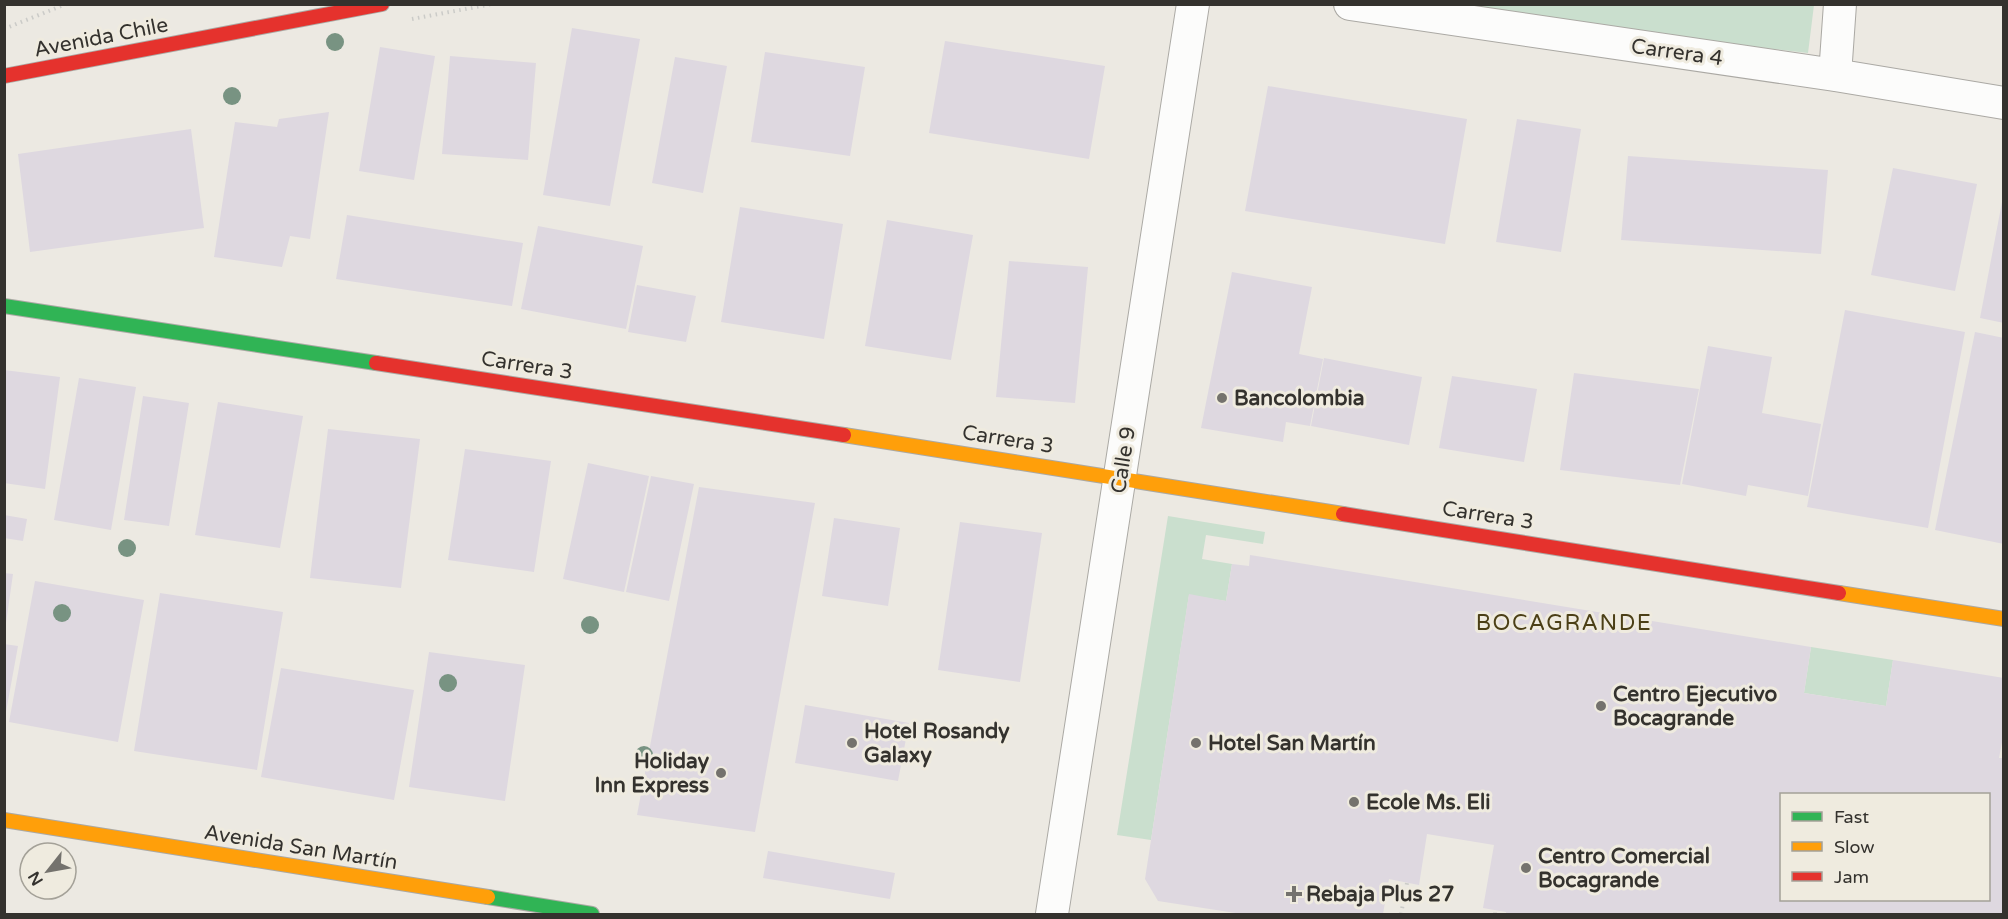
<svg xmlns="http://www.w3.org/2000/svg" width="2008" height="919" font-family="'Varela Round',sans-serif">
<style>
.green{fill:#cadfce}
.building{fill:#ded8e0;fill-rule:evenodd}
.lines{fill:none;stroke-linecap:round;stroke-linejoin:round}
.street-casing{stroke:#aba9a4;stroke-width:34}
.fast-casing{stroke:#aba9a4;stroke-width:16}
.slow-casing{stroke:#aba9a4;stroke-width:16}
.jam-casing{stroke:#aba9a4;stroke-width:16}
.path{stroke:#cbcbc8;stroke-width:4;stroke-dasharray:1.5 4.5;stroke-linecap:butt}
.street{stroke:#fcfcfb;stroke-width:32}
.fast{stroke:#30b455;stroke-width:14}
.slow{stroke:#ff9f0a;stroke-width:14}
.jam{stroke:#e5322d;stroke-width:14}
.tree{fill:#789382}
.poi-dot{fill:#74726d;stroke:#efebdf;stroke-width:2}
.labels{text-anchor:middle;stroke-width:6;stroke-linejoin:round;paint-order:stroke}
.street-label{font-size:21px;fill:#34322e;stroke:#efebdf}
.poi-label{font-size:21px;font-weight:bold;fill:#34322e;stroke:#efebdf;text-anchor:start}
.neighbourhood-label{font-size:22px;letter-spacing:1.5px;fill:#4b3f16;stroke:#efebdf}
</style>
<rect width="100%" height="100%" fill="#ece9e2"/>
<path class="green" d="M1434 5H1814L1808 53 1545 23Z
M1168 516 1265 532 1263 544 1206 535 1202 559 1232 564 1226 601 1189 595 1151 840 1117 835Z
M1811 647 1893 660 1886 706 1804 693Z"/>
<path class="building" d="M572 28 640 39 610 206 543 195Z
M945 41 1105 66 1089 159 929 133Z
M380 47 435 56 414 180 359 171Z
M765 52 865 67 850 156 751 142Z
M450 56 536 63 528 160 442 154Z
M675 57 727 66 703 193 652 183Z
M1268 86 1467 119 1445 244 1245 211Z
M329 112 310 239 290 236 282 267 214 257 235 122 277 127 279 119Z
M1517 119 1581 129 1561 252 1496 242Z
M191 129 204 228 30 252 18 154Z
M1628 156 1828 170 1821 254 1621 240Z
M1893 168 1977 184 1955 291 1871 275Z
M2002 202H2004V323L1980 318Z
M740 207 843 224 824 339 721 322Z
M347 215 523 243 512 306 336 279Z
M887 220 973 235 951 360 865 346Z
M538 226 643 246 626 329 521 309Z
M1009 261 1088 267 1075 403 996 397Z
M1232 272 1312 287 1299 354 1323 359 1310 426 1286 422 1283 442 1201 428Z
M637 285 696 296 686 342 628 332Z
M1845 310 1965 332 1928 528 1807 507Z
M1975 332 2004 338V544L1935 530Z
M1708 346 1772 357 1762 413 1821 424 1808 496 1748 485 1746 496 1682 484Z
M1324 358 1422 377 1409 445 1311 426Z
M4 370 60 377 45 489 4 483Z
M1574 373 1699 389 1680 485 1560 470Z
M1452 376 1537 389 1524 462 1439 448Z
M79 378 136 387 111 530 54 520Z
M143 396 189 403 169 526 124 520Z
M218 402 303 416 280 548 195 535Z
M328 429 420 439 401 588 310 578Z
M465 449 551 461 534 572 448 560Z
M588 463 649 476 624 592 563 579Z
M651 476 694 484 669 601 626 592Z
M699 487 815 503 755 832 637 815Z
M4 515 27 519 23 541 4 538Z
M834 518 900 528 888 606 822 596Z
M960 522 1042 533 1020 682 938 670Z
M1250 555 1811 647 1804 693 1886 706 1893 660 2004 678V732L1999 758H2004V914H1506V912L1483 908 1494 845 1427 834 1419 885 1389 879 1383 914H1242L1158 901 1145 879 1189 594 1226 601 1232 564 1249 566ZM1782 794H1988V900H1782Z
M4 573 13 574 6 623H4Z
M35 581 144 600 118 742 9 722Z
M160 593 283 612 257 770 134 751Z
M4 644 18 646 6 712H4Z
M429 652 525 665 505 801 409 787Z
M281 668 414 690 394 800 261 777Z
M805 705 909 723 898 781 795 763Z
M768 851 895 873 890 899 763 878Z"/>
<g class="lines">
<g class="street-casing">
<path id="street" d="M1350 4 1835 75 2004 103
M1835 75 1840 4
M1052 914 1193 4"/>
</g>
<g class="fast-casing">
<path id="fast" d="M4 306 376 363
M488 897 592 914"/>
</g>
<g class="slow-casing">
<path id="slow" d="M844 435 1343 514
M1839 593 2004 619
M4 820 488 897"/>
</g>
<g class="jam-casing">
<path id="jam" d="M4 76 382 4
M376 363 844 435
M1343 514 1839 593"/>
</g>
<path class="path" d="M412 19 492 4
M4 29 66 4
M1401 914 1407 883
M1495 914V911"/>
<use href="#street" class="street"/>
<use href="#fast" class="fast"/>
<use href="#slow" class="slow"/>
<use href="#jam" class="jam"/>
</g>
<g class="tree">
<circle cx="335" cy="42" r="9"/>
<circle cx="232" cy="96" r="9"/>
<circle cx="127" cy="548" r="9"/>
<circle cx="62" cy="613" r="9"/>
<circle cx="590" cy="625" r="9"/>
<circle cx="448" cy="683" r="9"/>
<circle cx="644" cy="755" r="9"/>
</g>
<g class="poi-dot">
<circle cx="1222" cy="398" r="6"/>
<circle cx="1601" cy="706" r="6"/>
<circle cx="852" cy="743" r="6"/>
<circle cx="1196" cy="743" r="6"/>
<circle cx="721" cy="773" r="6"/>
<circle cx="1354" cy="802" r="6"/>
<circle cx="1526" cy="868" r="6"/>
<path d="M1291 885h6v6h6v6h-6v6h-6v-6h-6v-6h6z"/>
</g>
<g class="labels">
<g class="street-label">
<text transform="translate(101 37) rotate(-11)" y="7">Avenida Chile</text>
<text transform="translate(1677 52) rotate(8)" y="7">Carrera 4</text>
<text transform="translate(527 365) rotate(9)" y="7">Carrera 3</text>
<text transform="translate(1008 439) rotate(9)" y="7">Carrera 3</text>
<text transform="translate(1123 460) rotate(-81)" y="7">Calle 9</text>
<text transform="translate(1488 515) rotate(9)" y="7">Carrera 3</text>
<text transform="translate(301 847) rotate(9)" y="7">Avenida San Martín</text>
</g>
<g class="poi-label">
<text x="1234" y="405">Bancolombia</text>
<text x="1613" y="701">Centro Ejecutivo<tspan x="1613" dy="24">Bocagrande</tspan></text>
<text x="864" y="738">Hotel Rosandy<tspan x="864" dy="24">Galaxy</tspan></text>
<text x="1208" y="750">Hotel San Martín</text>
<text x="709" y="768" text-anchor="end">Holiday<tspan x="709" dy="24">Inn Express</tspan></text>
<text x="1366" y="809">Ecole Ms. Eli</text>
<text x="1538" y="863">Centro Comercial<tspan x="1538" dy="24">Bocagrande</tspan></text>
<text x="1306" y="901">Rebaja Plus 27</text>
</g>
<g class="neighbourhood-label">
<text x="1564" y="630">BOCAGRANDE</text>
</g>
</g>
<rect width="2008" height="919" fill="none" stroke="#34322e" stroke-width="12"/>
<rect x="1780" y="793" width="210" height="108" fill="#efebdf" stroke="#a4a198" stroke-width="1.5"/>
<rect x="1792" y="812" width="30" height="9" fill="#30b455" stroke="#a4a198" stroke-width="1.5"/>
<text x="1834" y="823" font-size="18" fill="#34322e">Fast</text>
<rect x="1792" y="842" width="30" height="9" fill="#ff9f0a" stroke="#a4a198" stroke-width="1.5"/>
<text x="1834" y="853" font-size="18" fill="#34322e">Slow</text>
<rect x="1792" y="872" width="30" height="9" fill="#e5322d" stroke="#a4a198" stroke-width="1.5"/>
<text x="1834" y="883" font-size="18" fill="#34322e">Jam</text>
<g transform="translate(48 871) rotate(239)"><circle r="28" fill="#efebdf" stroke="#a4a198" stroke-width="1.5"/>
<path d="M0-4.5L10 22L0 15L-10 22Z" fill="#74726d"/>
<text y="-9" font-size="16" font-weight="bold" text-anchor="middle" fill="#34322e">N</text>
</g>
</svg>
